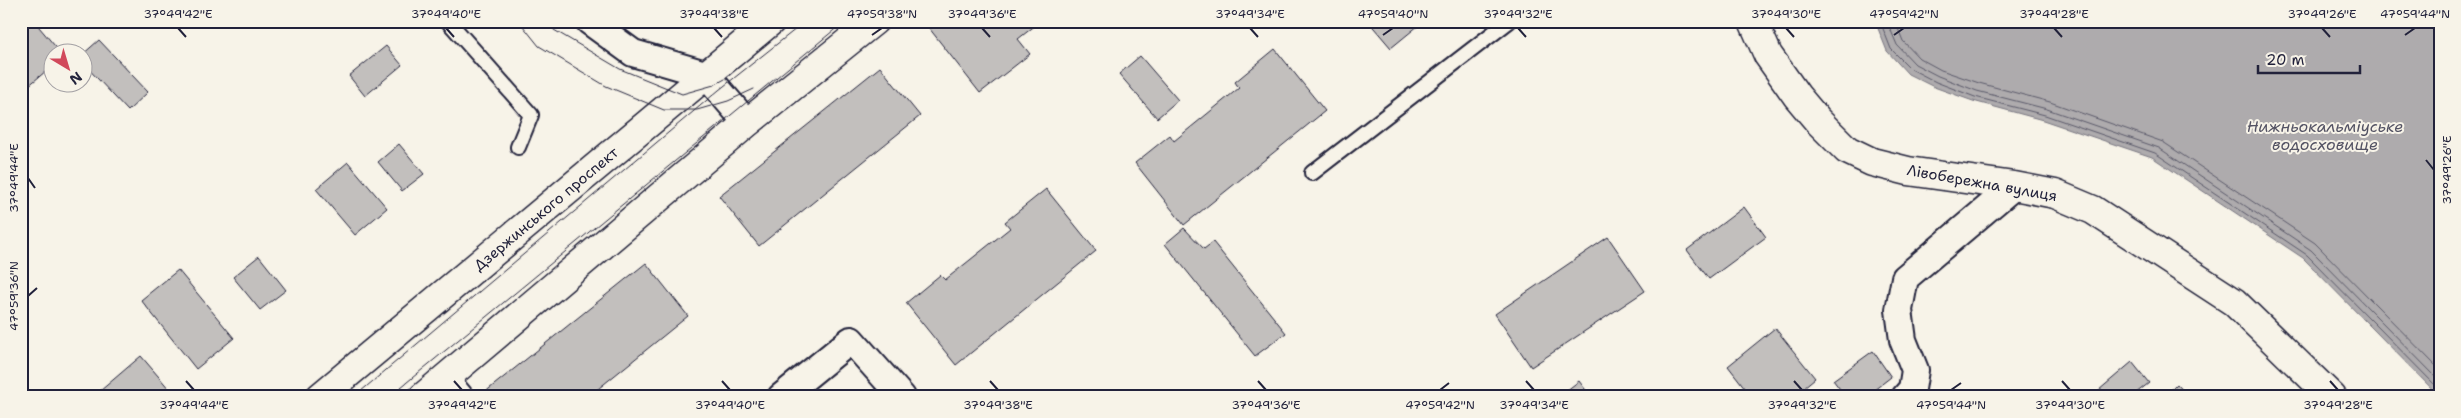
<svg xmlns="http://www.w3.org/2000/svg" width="2461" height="418" font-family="'Shantell Sans',sans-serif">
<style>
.water{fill:#aeabad;stroke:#76747f}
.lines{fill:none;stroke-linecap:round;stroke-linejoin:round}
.shore{stroke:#5a5969;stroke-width:1}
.building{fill:#c2bfbd;stroke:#22223b}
.lane-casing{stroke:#22223b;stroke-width:18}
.street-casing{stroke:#22223b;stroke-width:30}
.secondary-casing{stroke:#22223b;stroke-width:31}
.lane{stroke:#f7f3e8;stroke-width:14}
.street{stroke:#f7f3e8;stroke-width:26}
.secondary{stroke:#f7f3e8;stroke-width:28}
.tram{stroke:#22223b;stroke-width:1}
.ticks{fill:none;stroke:#22223b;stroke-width:2}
.labels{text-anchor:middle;stroke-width:4;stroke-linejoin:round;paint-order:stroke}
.street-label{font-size:15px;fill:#22223b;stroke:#f7f3e8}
.water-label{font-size:16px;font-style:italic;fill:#535263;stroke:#f7f3e8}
.neatline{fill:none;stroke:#22223b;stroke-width:2}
.ticks-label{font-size:12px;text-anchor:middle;fill:#22223b}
</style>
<rect width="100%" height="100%" fill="#f7f3e8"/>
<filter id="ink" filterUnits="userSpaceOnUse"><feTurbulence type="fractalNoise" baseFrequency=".02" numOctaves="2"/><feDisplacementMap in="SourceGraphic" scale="10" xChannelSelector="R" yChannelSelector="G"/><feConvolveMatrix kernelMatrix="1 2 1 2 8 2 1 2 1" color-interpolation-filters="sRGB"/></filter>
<g filter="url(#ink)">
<path class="water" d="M1875 21H2440V397L2303 258 2152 157 2043 120 1973 101 1934 87 1908 74 1887 51Z"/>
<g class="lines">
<path class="shore" d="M1880 21 1891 49 1911 69 1936 82 1975 97 2045 115 2155 153 2307 255 2440 390
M1887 21 1897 45 1915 64 1938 76 1977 91 2047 109 2159 148 2311 250 2440 381
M1895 21 1903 41 1919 58 1941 70 1979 83 2050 102 2163 142 2315 243 2440 370"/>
</g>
<path class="building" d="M34 21 60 52H52V66L21 92V32Z
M937 21H1041L1018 39 1030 54 980 93 929 28Z
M1368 21H1424L1391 48Z
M99 40 148 92 128 111 82 62V55Z
M386 46 402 65 365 96 349 76Z
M1275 49 1325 111 1184 225 1135 163 1170 135 1174 141 1239 88 1235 82Z
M1140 56 1178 100 1157 118 1119 74Z
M880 67 920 116 759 246 719 196Z
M399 144 424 174 402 191 378 162Z
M348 162 387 208 355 235 316 189Z
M1046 189 1096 251 956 365 906 303 940 275 945 280 1010 228 1005 222Z
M1744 207 1766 237 1709 279 1687 250Z
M1184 228 1204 249 1213 242 1286 333 1255 356 1165 244Z
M1608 237 1645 291 1531 367 1495 314Z
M259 256 286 290 260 310 233 277Z
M646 263 688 316 588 397H479Z
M178 270 234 338 196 369 141 300Z
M1775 328 1815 378 1792 397H1752L1728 366Z
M1873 351 1891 377 1865 397H1846L1833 380Z
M141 356 170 390 162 397H93Z
M2132 362 2149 383 2131 397 2092 396Z
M1579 381 1591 397H1558Z
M2177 384 2189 397H2164Z"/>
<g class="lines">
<g class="lane-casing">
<path id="lane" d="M448 21 531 115 518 147
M1312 173 1509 21"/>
</g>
<g class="street-casing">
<path id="street" d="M589 21 633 53 705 74 747 123
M445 379 460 397
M781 397 851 340 902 397
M1905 397 1912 389 1915 370 1903 340 1899 310 1905 278 2014 186"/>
</g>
<g class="secondary-casing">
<path id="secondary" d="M1753 21 1768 55 1797 96 1818 121 1847 150 1872 162 1908 171 2014 186 2055 194 2093 210 2234 302 2332 397
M320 397 771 21
M423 397 747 123 874 21"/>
</g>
<use href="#lane" class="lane"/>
<use href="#street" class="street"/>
<use href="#secondary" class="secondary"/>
<path class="tram" d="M519 21 539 46 606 86 664 110H697L728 101 754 89
M547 21 554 30 620 69 682 94 714 85 725 79
M354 397 719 90 806 21
M389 397 845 21"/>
</g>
</g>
<path class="ticks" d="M178 28 186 37M446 28 454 37M714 28 722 37M982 28 990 37M1250 28 1258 37M1518 28 1526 37M1786 28 1794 37M2054 28 2062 37M2322 28 2330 37M872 35 882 28M1383 35 1393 28M1894 35 1904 28M2405 35 2415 28M2426 160 2434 170M28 178 35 188M28 296 37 288M186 381 194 390M454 381 462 390M722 381 730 390M990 381 998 390M1258 381 1266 390M1526 381 1534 390M1794 381 1802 390M2062 381 2070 390M2330 381 2338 390M1440 390 1449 383M1951 390 1961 383"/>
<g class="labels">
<g class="street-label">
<text transform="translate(1982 183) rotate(10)" y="5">Лівобережна вулиця</text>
<text transform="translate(546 209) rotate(-40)" y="5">Дзержинського проспект</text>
</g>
<g class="water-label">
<text x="2325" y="132">Нижньокальміуське<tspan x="2325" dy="18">водосховище</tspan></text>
</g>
</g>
<rect width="2461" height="418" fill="none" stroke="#f7f3e8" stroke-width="55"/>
<g transform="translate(68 68) rotate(142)"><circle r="24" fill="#f7f3e8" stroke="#a29fa3"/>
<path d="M0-4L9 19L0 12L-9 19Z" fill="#d1495b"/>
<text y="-8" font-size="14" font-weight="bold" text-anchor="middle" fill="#22223b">N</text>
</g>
<path d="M2258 65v8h102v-8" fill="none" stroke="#22223b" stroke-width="2.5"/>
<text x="2266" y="65" font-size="15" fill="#22223b" stroke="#f7f3e8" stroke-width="4" paint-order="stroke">20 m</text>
<rect x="28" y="28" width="2406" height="362" class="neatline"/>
<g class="ticks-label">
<text x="178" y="18">37°49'42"E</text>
<text x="446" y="18">37°49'40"E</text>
<text x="714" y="18">37°49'38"E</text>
<text x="882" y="18">47°59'38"N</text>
<text x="982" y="18">37°49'36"E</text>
<text x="1250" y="18">37°49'34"E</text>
<text x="1393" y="18">47°59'40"N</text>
<text x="1518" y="18">37°49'32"E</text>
<text x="1786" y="18">37°49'30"E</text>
<text x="1904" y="18">47°59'42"N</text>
<text x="2054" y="18">37°49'28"E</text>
<text x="2322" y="18">37°49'26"E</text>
<text x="2415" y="18">47°59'44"N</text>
<text transform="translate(2447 170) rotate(-90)" y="4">37°49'26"E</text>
<text transform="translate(14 178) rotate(-90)" y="4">37°49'44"E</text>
<text transform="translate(14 296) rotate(-90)" y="4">47°59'36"N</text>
<text x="194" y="409">37°49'44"E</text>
<text x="462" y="409">37°49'42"E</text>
<text x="730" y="409">37°49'40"E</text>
<text x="998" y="409">37°49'38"E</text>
<text x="1266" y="409">37°49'36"E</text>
<text x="1440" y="409">47°59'42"N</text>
<text x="1534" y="409">37°49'34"E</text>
<text x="1802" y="409">37°49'32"E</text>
<text x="1951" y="409">47°59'44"N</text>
<text x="2070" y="409">37°49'30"E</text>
<text x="2338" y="409">37°49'28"E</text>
</g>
</svg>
